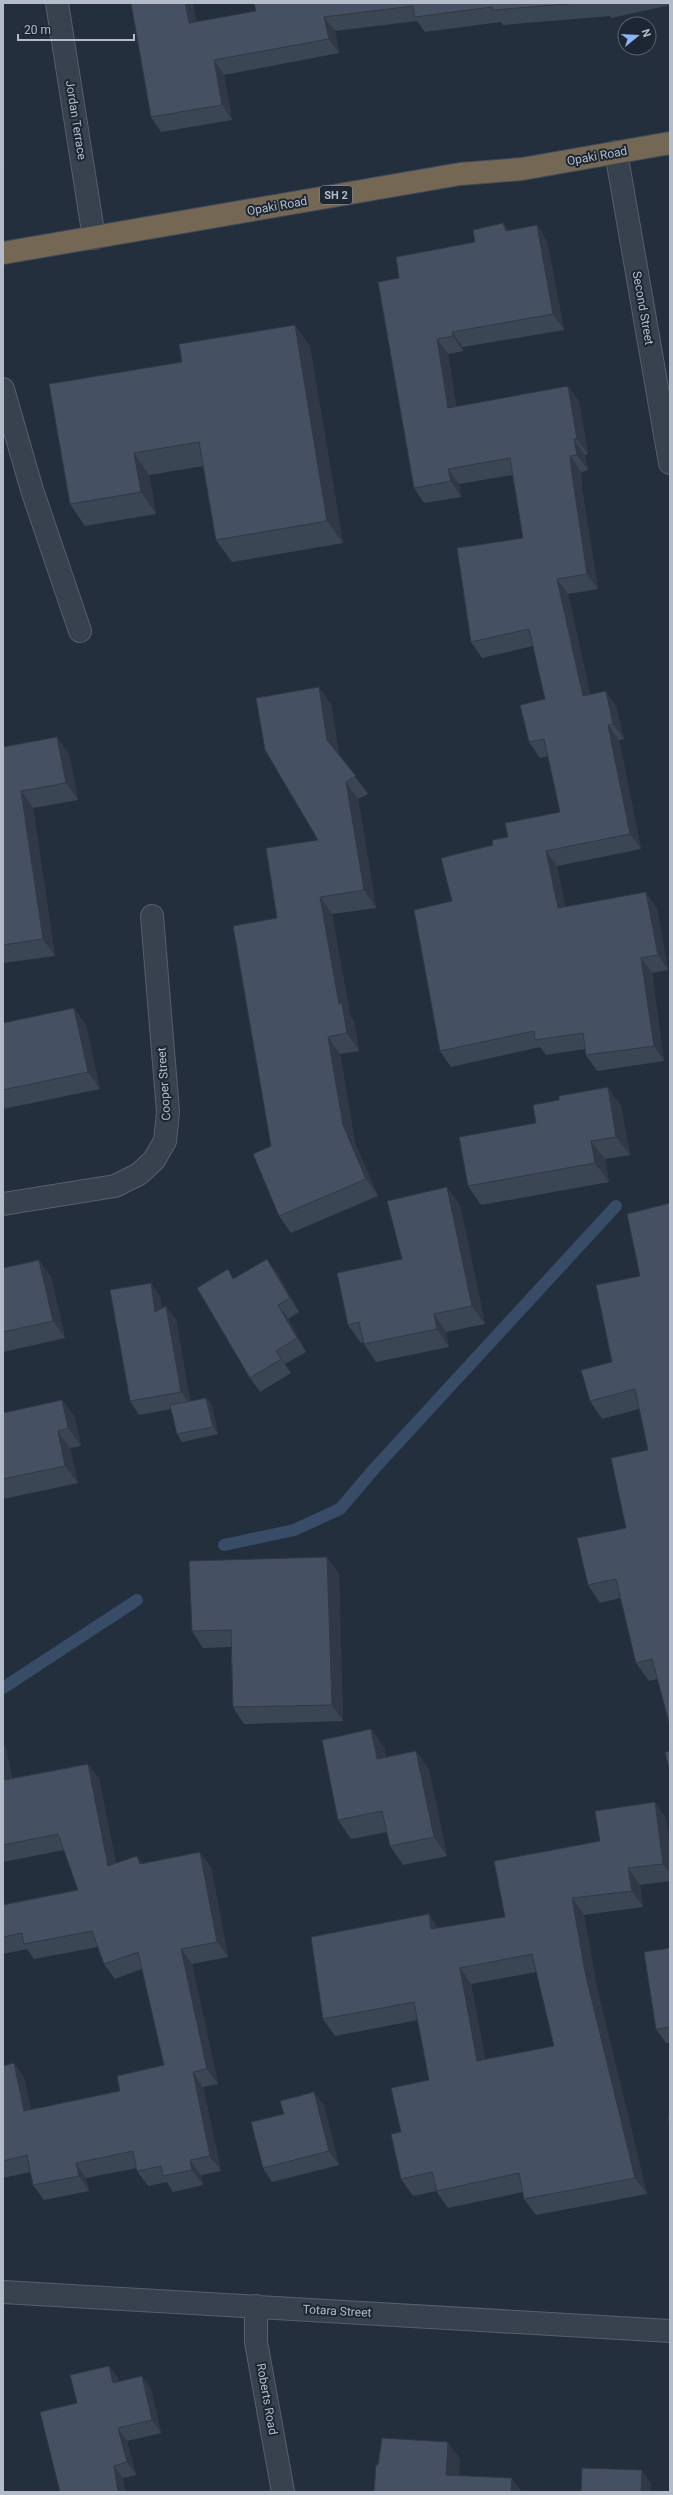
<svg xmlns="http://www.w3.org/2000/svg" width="673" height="2495" font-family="Roboto,sans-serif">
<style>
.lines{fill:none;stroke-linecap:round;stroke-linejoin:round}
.stream{stroke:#394c67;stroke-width:12}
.minor-casing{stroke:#565f6c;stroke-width:24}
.highway-casing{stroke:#434c59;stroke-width:24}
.minor{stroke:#38414e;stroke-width:22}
.highway{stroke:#746855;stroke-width:22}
.wall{fill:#3b4654;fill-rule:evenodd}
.shaded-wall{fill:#303945}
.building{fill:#455162;stroke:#303945;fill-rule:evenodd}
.labels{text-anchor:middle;stroke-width:4;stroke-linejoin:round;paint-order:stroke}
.shield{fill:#1d2633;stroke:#878f9c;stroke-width:1}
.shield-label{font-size:11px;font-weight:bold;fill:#b4bcc9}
.street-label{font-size:12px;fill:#b4bcc9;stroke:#1d2633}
</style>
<rect width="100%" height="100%" fill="#242f3e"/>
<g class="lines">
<path class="stream" d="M224 1545 294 1530 340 1509 374 1469 616 1206
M3 1688 137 1600"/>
<g class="minor-casing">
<path id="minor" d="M57 3 94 238
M616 152 670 463
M3 389 32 490 80 631
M3 1204 115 1186 139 1174 154 1160 165 1141 168 1112 152 916
M3 2292 670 2331
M256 2306V2342L283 2492"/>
</g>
<g class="highway-casing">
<path id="highway" d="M3 253 460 174 522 169 670 143"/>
</g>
<use href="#minor" class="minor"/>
<use href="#highway" class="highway"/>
</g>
<path class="wall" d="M131 3H193L196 22 256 11 254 3H670V5L611 18 610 16 503 25 501 22 425 32 417 21 335 31 339 53 224 75 232 120 161 132 151 117Z
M503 223 508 231 537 225 547 241 564 330 463 347V351L448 354 456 406 579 401 588 454 585 455 588 470 581 472 582 489 598 589 568 594 590 694 616 706 624 739 619 740 641 849 557 866 565 907 657 908 668 970 652 973 664 1061 597 1071 586 1055 585 1049 546 1055 540 1047 451 1067 440 1051 452 901 493 845 508 837 560 812 548 756 540 758 529 742 545 699 533 646 482 658 471 642 523 538 512 475 459 484 461 497 424 503 414 488 399 278 475 242Z
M295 325 310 347 343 543 232 562 216 540 203 466 149 475 156 514 85 526 70 504 182 362Z
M331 704 339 755 368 794 358 799 376 908 332 914 350 1015 354 1021 359 1051 340 1054 355 1143 378 1196 291 1233 279 1216 271 1146 318 840Z
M3 747 69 754 78 800 33 808 55 956 3 963Z
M3 1023 86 1025 100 1089 3 1109Z
M621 1106 630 1155 605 1159 609 1182 481 1205 468 1186 536 1123Z
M670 1203 657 1679 649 1681 636 1663 620 1598 600 1603 588 1585 626 1528 648 1450 639 1409 602 1419 590 1401 612 1362 640 1276Z
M460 1205 485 1324 446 1332 449 1347 376 1362 364 1344 363 1342 361 1343 348 1325 402 1259Z
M39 1260 51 1277 65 1338 3 1352V1268Z
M277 1273 299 1312 288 1319 306 1352 285 1364 291 1373 260 1392 250 1378 234 1279Z
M151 1283 160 1297 162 1308 176 1319 190 1401 206 1398 212 1405 218 1434 182 1442 177 1434 171 1409 139 1415 130 1401Z
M62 1400 75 1418 81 1446 70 1448 78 1483 3 1499V1413Z
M327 1557 339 1574 343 1721 244 1724 233 1707 231 1647 203 1648 192 1631Z
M371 1729 384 1748 386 1757 416 1751 429 1770 447 1856 403 1865 390 1846 387 1832 351 1839 338 1820Z
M3 1744 6 1748 12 1778 88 1764 99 1779 116 1864H143L211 1867 228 1957 192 1964 218 2084 203 2087 221 2171 201 2175 203 2185 173 2192 167 2182 148 2186 137 2171V2168L86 2178 89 2191 44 2200 33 2185 30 2172 3 2178V2066L14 2063 24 2078 31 2110 120 2091 164 2065 142 1969 115 1979 104 1964 98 1947 34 1959 27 1949 3 1954V1894L5 1904 78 1890 64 1850 3 1862Z
M655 1802 666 1819 670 1845V1881L640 1885 643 1907 584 1915 597 1988 647 2194 536 2215 524 2199 523 2192 448 2208 436 2191 413 2196 401 2179V2132L429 2080 418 2020 335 2036 323 2019 429 1914 438 1928 505 1917 600 1841ZM536 1972 554 2046 485 2059 471 1984Z
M670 1948V2043H666L656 2029Z
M314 2092 324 2106 339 2165 272 2182 263 2168 284 2114Z
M109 2366 118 2378V2381L151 2389 161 2433 127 2441 136 2475 123 2478 125 2492 77 2403Z"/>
<path class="shaded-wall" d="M185 3H193L199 38 189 23Z
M324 17 335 31 339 53 329 39Z
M214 60 224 75 232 120 222 105Z
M3 153 5 164 3 161Z
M503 223 514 239 506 231Z
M537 225 547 241 564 330 553 314Z
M295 325 310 347 343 543 327 521Z
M452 332 463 347V351L453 336Z
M437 339 448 354 459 423 448 408Z
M568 386 579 401 588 454 577 439Z
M574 439 585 455 588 470 577 455Z
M134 453 149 475 156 514 141 492Z
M570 456 581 472 582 489 598 589 587 574 572 474Z
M448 469 459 484 461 497 451 481Z
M557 579 568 594 594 711 583 696Z
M319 687 331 704 339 757 327 740Z
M606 691 616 706 624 739 613 724Z
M608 725 619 740 641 849 630 834Z
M57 737 69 754 78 800 66 783Z
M346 782 358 799 376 908 364 890Z
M21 791 33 808 55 956 43 939Z
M546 851 557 866 568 924 558 908Z
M646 892 657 908 668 970 658 955Z
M320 897 332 914 350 1015 354 1021 359 1051 347 1033 339 1004Z
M641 958 652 973 664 1061 654 1046Z
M74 1008 86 1025 100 1089 88 1072Z
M328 1037 340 1054 355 1143 378 1196 366 1179 343 1125Z
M608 1087 621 1106 630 1155 616 1137Z
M591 1141 605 1159 609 1182 595 1163Z
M447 1187 460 1205 485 1324 472 1306Z
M267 1259 277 1273 299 1312 290 1298Z
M39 1260 51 1277 65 1338 53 1321Z
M151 1283 160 1297 165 1326 155 1312Z
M278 1305 288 1319 306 1352 297 1338Z
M166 1306 176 1319 191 1406 181 1392Z
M434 1314 446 1332 449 1347 437 1329Z
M276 1351 285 1364 291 1373 281 1359Z
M206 1398 212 1405 218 1434 213 1427Z
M62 1400 75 1418 81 1446 68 1428Z
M58 1431 70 1448 78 1483 65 1466Z
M327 1557 339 1574 343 1721 332 1705Z
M371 1729 384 1748 390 1778 377 1759Z
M3 1744 6 1748 15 1795 5 1780 3 1771Z
M416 1751 429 1770 447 1856 434 1837Z
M88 1764 99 1779 119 1881 108 1866Z
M655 1802 666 1819 670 1845V1873L663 1864Z
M200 1852 211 1867 228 1957 217 1942Z
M137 1856 148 1871 140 1864Z
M628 1868 640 1885 643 1907 632 1891Z
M3 1894 9 1921 3 1912Z
M572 1898 584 1915 597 1988 647 2194 635 2178 585 1972Z
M429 1914 440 1931 431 1929Z
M181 1949 192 1964 218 2084 207 2069Z
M460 1968 471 1984 489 2078 477 2061Z
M14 2063 24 2078 34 2126 24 2111Z
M193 2072 203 2087 221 2171 210 2156Z
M314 2092 324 2106 339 2165 329 2151Z
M190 2160 201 2175 203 2185 192 2170Z
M76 2163 86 2178 89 2191 79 2176Z
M109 2366 118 2378 122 2395 113 2383Z
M142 2376 151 2389 161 2433 152 2420Z
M118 2428 127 2441 136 2475 127 2462Z
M448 2442 460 2459 458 2492 446 2475Z
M114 2466 123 2478 125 2492H118Z
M642 2470 651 2484V2492H641Z
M512 2478 522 2492H511Z"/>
<path class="building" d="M131 3H185L189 23 256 11 254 3H580L493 10 492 7 415 17 413 6 324 17 329 39 214 60 222 105 151 117Z
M503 223 506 231 537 225 553 314 452 332 453 336 437 339 448 408 568 386 577 439H574L577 455 570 456 572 474 587 574 557 579 583 696 606 691 613 724 608 725 630 834 546 851 558 908 646 892 658 955 641 958 654 1046 586 1055 583 1033 535 1040 534 1031 440 1051 414 910 452 901 441 858 493 845 492 840 508 837 505 823 560 812 544 739 529 742 520 705 545 699 529 629 471 642 457 548 523 538 510 458 448 469 451 481 414 488 378 282 399 278 396 257 475 242 473 230Z
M295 325 327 521 216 540 199 442 134 453 141 492 70 504 49 384 182 362 179 344Z
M319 687 327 740 356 776 346 782 364 890 320 897 339 1004 342 1003 347 1033 328 1037 343 1125 366 1179 279 1216 253 1154 271 1146 233 926 277 918 266 848 318 840 265 750 256 698Z
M57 737 66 783 21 791 43 939 3 945V747Z
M74 1008 88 1072 3 1090V1023Z
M608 1087 616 1137 591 1141 595 1163 468 1186 459 1137 536 1123 533 1105 559 1100V1096Z
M447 1187 472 1306 434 1314 437 1329 364 1344 359 1322 348 1325 337 1273 402 1259 387 1201Z
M670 1203V1726L652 1659 636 1663 616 1579 588 1585 577 1538 626 1528 611 1458 648 1450 635 1389 590 1401 581 1370 612 1362 596 1285 640 1276 627 1214Z
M267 1259 290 1298 278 1305 297 1338 276 1351 281 1359 250 1378 197 1288 228 1269 233 1279Z
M39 1260 53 1321 3 1332V1268Z
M151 1283 155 1312 166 1306 181 1392 130 1401 110 1290Z
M206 1398 213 1427 177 1434 170 1405Z
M62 1400 68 1428 58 1431 65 1466 3 1479V1413Z
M327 1557 332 1705 233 1707 231 1630 192 1631 189 1561Z
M371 1729 377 1759 416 1751 434 1837 390 1846 382 1811 338 1820 322 1740Z
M670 1751V1772L665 1752Z
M88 1764 108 1866 137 1856 140 1864 200 1852 217 1942 181 1949 207 2069 193 2072 210 2156 190 2160 192 2170 163 2176 161 2166 137 2171 133 2151 76 2163 79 2176 33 2185 27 2155 3 2161V2066L14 2063 24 2111 120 2091 117 2076 164 2065 138 1952 104 1964 92 1931 24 1944 22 1933 3 1937V1905L78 1890 58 1834 3 1845V1771L5 1780Z
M655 1802 663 1864 628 1868 632 1891 572 1898 585 1972 635 2178 524 2199 519 2173 437 2191 432 2172 401 2179 391 2134 401 2132 391 2088 429 2080 414 2002 323 2019 311 1937 429 1914 431 1929 505 1917 494 1861 600 1841 595 1811ZM532 1954 554 2046 477 2061 460 1968Z
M670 1948V2027L656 2029 644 1952Z
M314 2092 329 2151 263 2168 251 2122 284 2114 280 2101Z
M668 2116H670V2128Z
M109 2366 113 2383 142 2376 152 2420 118 2428 127 2462 114 2466 118 2492H60L40 2412 77 2403 70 2375Z
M382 2438 448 2442 446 2475 512 2478 511 2492H374L376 2465H378Z
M582 2468 642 2470 641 2492H581Z"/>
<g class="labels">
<rect class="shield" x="320" y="186" width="32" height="18" rx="3"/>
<g class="shield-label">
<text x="336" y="199">SH 2</text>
</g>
<g class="street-label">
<text transform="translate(76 120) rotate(81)" y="4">Jordan Terrace</text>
<text transform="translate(597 156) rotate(-10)" y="4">Opaki Road</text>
<text transform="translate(277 206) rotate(-10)" y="4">Opaki Road</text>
<text transform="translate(643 308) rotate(80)" y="4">Second Street</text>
<text transform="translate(164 1084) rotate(-94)" y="4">Cooper Street</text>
<text transform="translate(337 2311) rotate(3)" y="4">Totara Street</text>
<text transform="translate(267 2399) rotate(80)" y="4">Roberts Road</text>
</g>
</g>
<rect width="673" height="2495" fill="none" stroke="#b4bcc9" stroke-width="8"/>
<g transform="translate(637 36) rotate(72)"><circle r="19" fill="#1d2633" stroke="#59626f"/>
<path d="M0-3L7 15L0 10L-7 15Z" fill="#8ab4f8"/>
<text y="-6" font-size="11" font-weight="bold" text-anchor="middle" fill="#b4bcc9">N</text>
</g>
<path d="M18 34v6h116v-6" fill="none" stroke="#b4bcc9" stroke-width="2"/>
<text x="24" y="34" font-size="12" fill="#b4bcc9" stroke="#1d2633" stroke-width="3" paint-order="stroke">20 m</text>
</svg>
